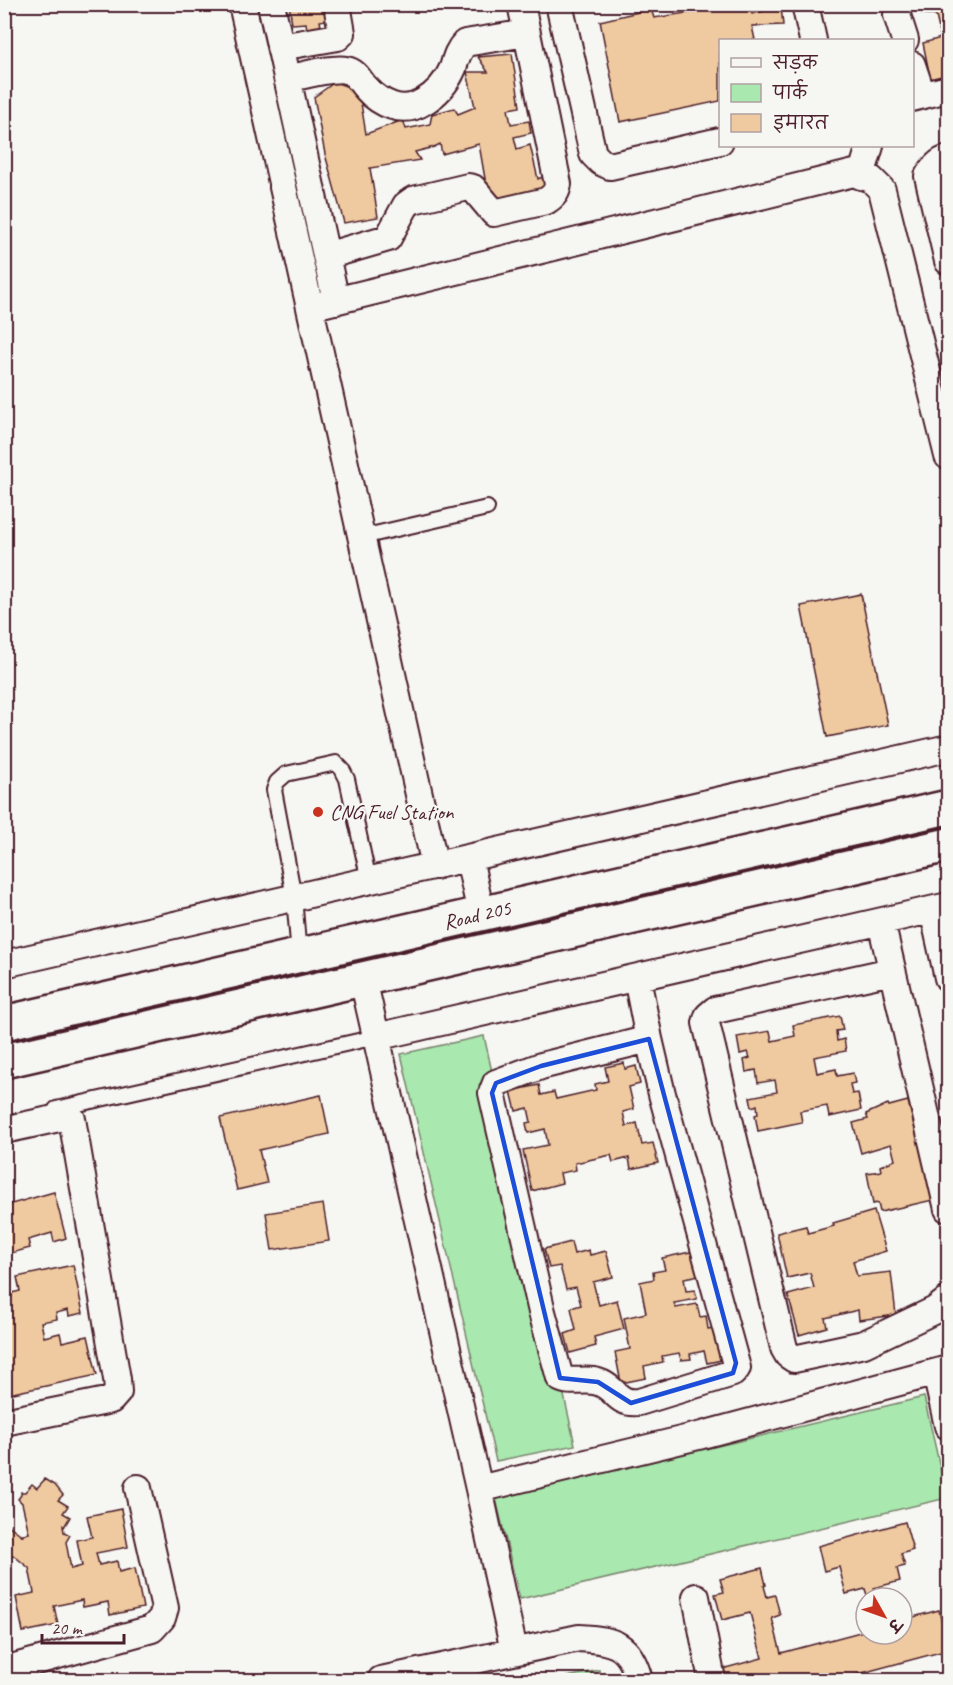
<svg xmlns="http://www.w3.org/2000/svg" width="953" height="1685" font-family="Caveat,'Playpen Sans Deva',sans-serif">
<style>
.green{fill:#a9e8af;stroke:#7a846d;stroke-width:1.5}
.building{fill:#efc99f;stroke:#4a1f2b;stroke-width:1.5}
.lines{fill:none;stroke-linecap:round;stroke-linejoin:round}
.service-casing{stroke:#4a1f2b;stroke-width:18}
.minor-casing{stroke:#4a1f2b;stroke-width:30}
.secondary-casing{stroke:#4a1f2b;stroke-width:38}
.service{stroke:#f6f6f2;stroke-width:14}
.minor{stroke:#f6f6f2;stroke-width:26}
.secondary{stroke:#f6f6f2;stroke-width:33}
.marked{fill:none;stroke:#1d4ed8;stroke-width:4.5;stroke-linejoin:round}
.poi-dot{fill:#c8321e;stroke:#f6f6f2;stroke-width:2}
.labels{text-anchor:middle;stroke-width:4.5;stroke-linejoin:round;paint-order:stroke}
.poi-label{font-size:21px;fill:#4a1f2b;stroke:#f6f6f2;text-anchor:start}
.street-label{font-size:21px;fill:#4a1f2b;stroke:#f6f6f2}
</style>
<rect width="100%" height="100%" fill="#f6f6f2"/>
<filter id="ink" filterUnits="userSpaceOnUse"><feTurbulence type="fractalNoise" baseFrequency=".0167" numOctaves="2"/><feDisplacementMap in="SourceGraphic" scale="12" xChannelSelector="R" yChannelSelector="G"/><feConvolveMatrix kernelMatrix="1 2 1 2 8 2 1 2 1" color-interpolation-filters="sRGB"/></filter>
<g filter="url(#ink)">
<path class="green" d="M484 1036 575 1445 496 1461 401 1054Z
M924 1397 947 1498 520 1599 496 1499Z
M599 1670 602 1680H554Z"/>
<path class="building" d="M289 4H333L336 18 320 21 322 32 308 36 306 23 292 24Z
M696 4H747L752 14 781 7 783 25 752 26 755 40H720V101L620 122 600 21 651 9 654 18 692 12Z
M920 4H948V76L931 82 923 43 941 38 936 16 922 13Z
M512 54 520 107 508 109 511 124 529 121 531 133 514 137 517 149 530 145 538 179 549 174 552 194 489 202 479 144 442 154 440 144 434 147 415 152 420 160 370 168 378 217 344 223 325 154 314 97 335 82 359 91 366 134 403 120 406 129 430 124 432 114 454 108 458 114 475 107 467 72H488L478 57Z
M948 182V200H946L943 183Z
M861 594 888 725 827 737 801 606Z
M840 1016 843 1030 836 1031 837 1041 844 1039 846 1051 814 1057 817 1073 836 1069 837 1076 853 1073 855 1083 850 1084 852 1094 858 1093 861 1110 829 1117 827 1106 800 1111 802 1122 758 1131 755 1115 758 1114 757 1105 752 1107 750 1097 777 1092 775 1080 758 1083 756 1070 746 1072 744 1060 750 1058 748 1052 740 1054 737 1037 770 1031 772 1041 795 1036 793 1025Z
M624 1063 625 1069 636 1066 640 1084 629 1087 634 1109 623 1112 626 1126 637 1123 642 1145 653 1143 658 1163 631 1169 629 1158 613 1162 611 1155 575 1163 576 1170 560 1173 562 1183 532 1191 523 1150 548 1145 545 1129 528 1133 526 1123 531 1122 528 1108 516 1111 511 1091 539 1085 541 1095 554 1092 556 1099 596 1090 595 1084 608 1081 605 1067Z
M321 1095 329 1134 259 1150 267 1183 237 1190 220 1118Z
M908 1101 933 1200 880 1212 878 1203 873 1204 867 1173 881 1171 880 1166 895 1160 891 1144 861 1153 853 1123 868 1119 866 1114 888 1104 889 1106Z
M54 1192 66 1238 54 1242 52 1233 28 1240 30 1248 4 1255V1206Z
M323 1204 329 1241 272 1250 266 1213Z
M874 1211 886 1251 853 1261 857 1276 891 1272 896 1315 859 1320 858 1310 825 1318 827 1327 799 1335 788 1295 814 1288 810 1273 787 1278 777 1233 806 1226 808 1233 834 1226 833 1223Z
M571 1242 574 1254 589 1250 590 1255 606 1251 613 1277 593 1282 599 1305 617 1300 624 1329 594 1337 596 1346 570 1353 565 1334 576 1330 571 1308 581 1305 576 1287 566 1289 560 1266 549 1268 544 1249Z
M695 1251 700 1275 684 1278 686 1291 695 1290 697 1299 674 1303 676 1308 697 1304 700 1317 706 1316 708 1329 721 1327 727 1359 707 1363 704 1351 690 1354 691 1359 681 1360 679 1353 662 1356 663 1362 644 1366 646 1378 621 1383 615 1352 630 1349 624 1318 646 1313 640 1282 654 1279 653 1272 665 1270 662 1258Z
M73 1265 83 1313 69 1316 68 1310 56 1313 57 1319 41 1322 44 1337 60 1333 62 1342 88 1336 97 1375 4 1395V1295L20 1291 17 1277Z
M45 1479 55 1485 63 1495 58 1500 68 1506 63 1513 70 1517 64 1527 63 1526 64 1532 70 1535 66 1542 71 1569 82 1566 77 1540 92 1537 87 1516 121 1509 128 1547 96 1553 99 1565 117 1561 119 1572 135 1568 143 1608 110 1615 108 1602 83 1607 82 1600 54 1606 58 1625 23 1632 16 1597 34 1593 29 1568 13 1555 4 1568V1522L23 1536 22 1534 29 1533 22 1503 18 1499 21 1495V1492H25L32 1484 37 1488Z
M905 1522 913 1550 901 1554 905 1566 897 1568 900 1581 874 1588 877 1598H868L865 1589 846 1594 839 1567 824 1571 818 1546Z
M762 1568 766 1585 764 1586 767 1597 775 1595 780 1615 772 1618 781 1653 864 1631 862 1621 866 1620V1634H902V1620L939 1610 948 1650 836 1680H725L722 1669 762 1658 750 1613 722 1620 715 1594 724 1592 720 1579Z"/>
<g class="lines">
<g class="service-casing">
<path id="service" d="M362 537 487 508
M299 955 294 897 274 790 277 782 286 774 336 763 342 769 347 779 369 881
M56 1109 376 1037"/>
</g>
<g class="minor-casing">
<path id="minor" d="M242 4 435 866
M271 4 336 301
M559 4 593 154 601 162 610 166 720 141
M805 4 813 40
M897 15 905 40
M280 47 338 37 342 33 337 4
M912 65 922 95
M287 79C301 76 334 67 346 70 357 72 359 81 366 88 380 104 403 115 423 102 437 94 447 82 453 68 456 58 458 50 465 43L527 33
M912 98 948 89
M948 159C939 161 933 169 928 176L948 261
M861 176 870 146
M326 256 388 238 406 205 413 200 468 187 473 188 494 213 546 201C554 196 557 192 558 184L521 4
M310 307 854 173 871 179 882 190 948 456
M469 858 481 914
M933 910 948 978
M881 922 948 1209
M4 964 948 748
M892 971 715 1010 708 1016 706 1023 784 1348 788 1355 794 1359 864 1344 935 1310 948 1300
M637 978 649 1039 662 1094 737 1368 733 1373 639 1402C616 1405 616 1387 598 1382 586 1378 571 1384 560 1378L542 1312 492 1093 496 1083 541 1066 649 1039
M363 979 479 1489 514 1651
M376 1037 948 906
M4 1130 68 1116 72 1119 117 1379 118 1392 111 1400 4 1422
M936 1373 948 1426
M479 1489 702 1435 948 1369
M696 1597 712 1680
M4 1670 152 1629 162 1618 165 1608 138 1488
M381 1680 579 1638C614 1640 630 1644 639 1680"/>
</g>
<g class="secondary-casing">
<path id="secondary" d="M4 1023 948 807
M4 1061 948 845"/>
</g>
<use href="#service" class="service"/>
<use href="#minor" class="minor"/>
<use href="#secondary" class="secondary"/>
</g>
</g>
<path class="marked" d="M649 1039 736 1363 733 1373 631 1403 598 1382 560 1378 492 1093 496 1083 541 1066Z"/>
<circle class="poi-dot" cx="318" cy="812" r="6"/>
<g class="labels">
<g class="poi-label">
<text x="330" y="819">CNG Fuel Station</text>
</g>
<g class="street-label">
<text transform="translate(477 915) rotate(-13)" y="7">Road 205</text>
</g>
</g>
<rect width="953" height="1685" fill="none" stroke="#f6f6f2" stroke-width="24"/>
<rect x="12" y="12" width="929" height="1661" fill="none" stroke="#4a1f2b" stroke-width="2" filter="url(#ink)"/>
<rect x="719" y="39" width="195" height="108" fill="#f6f6f2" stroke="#b1a0a2" stroke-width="1.5"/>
<rect x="731" y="58" width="30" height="9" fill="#f6f6f2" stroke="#b1a0a2" stroke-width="1.5"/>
<text x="773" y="69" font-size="18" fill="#4a1f2b">सड़क</text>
<rect x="731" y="84" width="30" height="18" fill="#a9e8af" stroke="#b1a0a2" stroke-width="1.5"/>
<text x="773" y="99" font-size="18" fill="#4a1f2b">पार्क</text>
<rect x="731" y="114" width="30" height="18" fill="#efc99f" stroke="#b1a0a2" stroke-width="1.5"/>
<text x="773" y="129" font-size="18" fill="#4a1f2b">इमारत</text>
<g transform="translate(884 1616) rotate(130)"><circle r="28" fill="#f6f6f2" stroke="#b1a0a2" stroke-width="1.5"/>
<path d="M0-4.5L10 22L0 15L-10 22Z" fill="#c8321e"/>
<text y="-9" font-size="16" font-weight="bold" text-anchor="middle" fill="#4a1f2b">उ</text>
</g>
<path d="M42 1634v9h82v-9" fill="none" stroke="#4a1f2b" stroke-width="3"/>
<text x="51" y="1634" font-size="18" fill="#4a1f2b" stroke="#f6f6f2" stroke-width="4.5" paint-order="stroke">20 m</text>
</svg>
